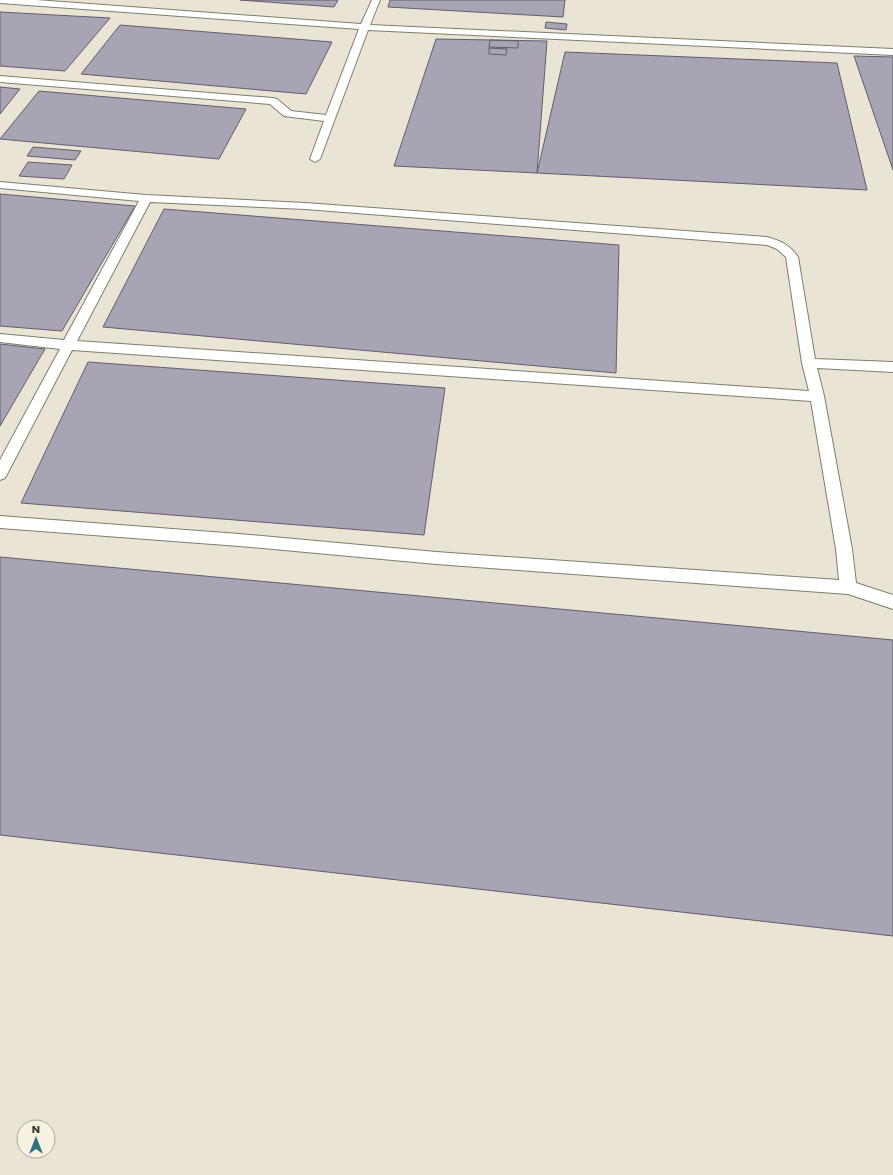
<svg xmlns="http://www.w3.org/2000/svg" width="893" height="1175" font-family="Poppins,sans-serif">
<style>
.building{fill:#a8a4b3;stroke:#625d6c}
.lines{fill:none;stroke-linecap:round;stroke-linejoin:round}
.service-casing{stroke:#817d6e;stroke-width:2}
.service{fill:#fff;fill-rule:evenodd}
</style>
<rect width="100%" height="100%" fill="#e9e4d3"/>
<path class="building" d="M240 0H338L334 7Z
M390 0H565L563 17 388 7Z
M0 12 110 18 65 71 0 66Z
M546 22 567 24 566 30 545 28Z
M120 25 332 42 306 94 81 74Z
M436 39 547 41 537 173 394 166Z
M490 40 518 41V48L489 47Z
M489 48 507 49 506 55 489 54Z
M565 52 837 63 867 190 537 173Z
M854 56 893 57V170Z
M0 87 20 89 0 114Z
M39 91 246 109 219 159 0 139Z
M33 147 81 151 75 160 27 156Z
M28 162 72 165 64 179 19 176Z
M0 194 135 206 62 331 0 326Z
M164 209 619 245 616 373 103 327Z
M0 344 45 349 0 426Z
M88 362 445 388 424 535 21 503Z
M0 557 893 640V936L0 835Z"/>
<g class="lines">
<g class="service-casing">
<path id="service" d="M0 0H36L361 24 372 0H380L370 25 893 49V55L368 30 320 159 315 162 310 159 324 121 284 116 270 104 0 82V76L273 98 277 99 291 111 326 115 359 29 0 3Z
M0 182 146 195 305 203 767 237C781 241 790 245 798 257L815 359 893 362V372L817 368 824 396 852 549 856 583 893 595V609L848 594 436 564 239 546 0 528V516L239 534 436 552 839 580 836 549 811 401 72 350 5 478 0 480V460L60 349 0 342V334L64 340 139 201 0 188ZM150 202 305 209 767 245 777 249 786 257 802 363 809 391 77 341Z"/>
</g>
<use href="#service" class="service"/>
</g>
<g transform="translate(36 1139)"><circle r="19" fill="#f6f1e0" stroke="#aaa699"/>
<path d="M0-3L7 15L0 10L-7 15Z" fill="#2e7182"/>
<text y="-6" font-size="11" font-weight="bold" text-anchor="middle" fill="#37352e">N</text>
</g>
</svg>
